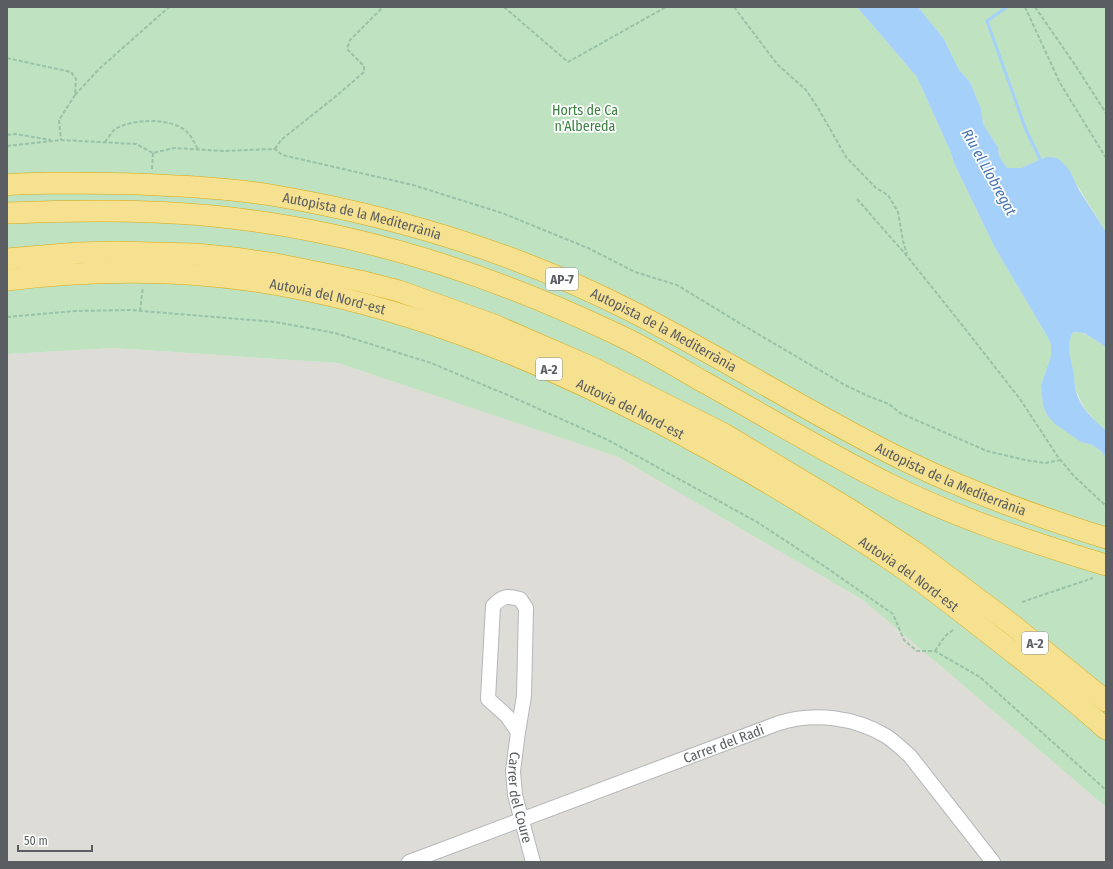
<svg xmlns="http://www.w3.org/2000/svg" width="1113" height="869" font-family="'Fira Sans Condensed',sans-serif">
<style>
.industrial{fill:#dddcd6}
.green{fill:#bfe2c1}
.water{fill:#a4d0f9}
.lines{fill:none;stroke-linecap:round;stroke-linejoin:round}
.stream{stroke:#a4d0f9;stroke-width:3}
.minor-casing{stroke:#b4b7bb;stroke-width:16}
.highway-casing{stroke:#dea80f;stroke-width:22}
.path{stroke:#99c2a7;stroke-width:2;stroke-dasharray:4 2;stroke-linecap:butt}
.minor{stroke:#fff;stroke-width:14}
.highway{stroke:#f5e18f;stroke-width:21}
.labels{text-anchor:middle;stroke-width:3.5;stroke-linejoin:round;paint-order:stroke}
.shield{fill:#fff;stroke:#8c8e90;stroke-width:1}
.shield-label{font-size:13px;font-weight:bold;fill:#5a5d61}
.park-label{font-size:14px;fill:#3a8041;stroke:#fff}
.street-label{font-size:14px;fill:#5a5d61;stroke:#fff}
.water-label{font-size:15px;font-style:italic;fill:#4675b2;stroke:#fff}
</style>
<rect width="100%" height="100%" fill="#eceae1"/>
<path class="industrial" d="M114 348 338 363 618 457 863 600 1106 807V862H7V354Z"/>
<path class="green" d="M7 7H857L917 77 951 153 954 163 994 246 1047 336 1051 345V356L1041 385 1043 406 1047 415 1081 442 1092 445 1101 451 1106 457V807L863 600 618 457 338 363 114 348 7 354Z
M918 7H1106V232L1064 164 1039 160 1021 168H1007L999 156 998 147 983 124 981 109 970 82 959 70 944 39Z
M1073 332 1083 333 1106 347V430L1097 423 1085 409 1076 391 1069 351V341Z"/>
<path class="water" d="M857 7H918L944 39 959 70 970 82 981 109 983 124 998 147 999 156 1007 168H1021L1039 160 1047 157 1057 158 1064 164 1070 171 1079 190 1106 232V347L1084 333 1073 332C1066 346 1070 355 1073 370 1075 377 1074 385 1076 392 1081 408 1093 420 1106 430V457L1101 451 1092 445 1081 442 1055 424 1047 415 1043 406 1041 385 1051 356V345L1047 336 994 246 954 163 951 153 917 77Z"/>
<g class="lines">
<path class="stream" d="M1007 7 987 21 1026 130 1041 161"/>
<g class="minor-casing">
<g id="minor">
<path id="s1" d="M518 732 507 716 488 699 493 606C503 595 507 596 520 599L526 608 524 696 518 732 513 771 515 795 533 862"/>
<path id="s2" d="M409 862 779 723C814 712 854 717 886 736 895 742 902 749 910 756L993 862"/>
</g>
</g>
<g class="highway-casing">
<g id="highway">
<path id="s3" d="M7 185C21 183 34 184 48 183 78 183 107 183 136 184 181 186 227 188 271 195 395 216 517 253 629 310 724 358 813 416 908 462 972 493 1038 517 1106 538"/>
<path d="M7 213C76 210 144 209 213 216 352 230 486 272 612 332 643 346 671 363 700 380 764 415 826 453 891 485 960 519 1033 543 1106 565"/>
<path d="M7 259 77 253 115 252 196 254 234 258 276 264 360 281 399 291 494 325 593 368 724 434 849 509 915 552 958 584 1010 623 1106 701"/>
<path id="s4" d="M7 280C104 268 204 269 300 289 426 314 543 363 656 421 741 465 825 515 904 569 934 590 963 613 992 636 1031 666 1069 696 1106 729"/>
</g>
</g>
<path class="path" d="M504 7 568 62 666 7
M734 7 777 64 806 90 818 108 846 157 876 188 888 195 898 212 903 241 907 254
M1025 7 1060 83 1106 158
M1035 7 1073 62 1106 113
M7 58 71 72 76 79 75 95 59 120 61 140
M75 95 99 69 169 7
M7 135 16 134 51 140
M105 142C108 138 111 133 114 130 131 118 174 117 188 133 192 137 195 144 198 149
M7 146 61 140 136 144 153 153 174 148 223 151 275 149 282 155 413 185 502 213 588 248 635 272 677 285 746 327 845 385 868 396 889 404 900 413 987 451 1025 460 1045 463 1061 460
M275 149 281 140 335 97 364 72V66L347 49 350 40 383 7
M152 169 153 153
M857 199 907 256 966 330 1020 399 1058 457 1074 476 1106 506
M140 311 143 287
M7 317 75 311 131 310 275 322 335 333 431 363 510 396 608 440 757 522 824 566 893 614 904 640 917 651H935L980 677 1106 790
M1022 602 1093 578
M935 651 945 636 953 630"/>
<use href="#minor" class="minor"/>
<use href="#highway" class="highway"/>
</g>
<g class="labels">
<g class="shield">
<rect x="546" y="268" width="32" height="22" rx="3"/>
<rect x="536" y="358" width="26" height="22" rx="3"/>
<rect x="1022" y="632" width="26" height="22" rx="3"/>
</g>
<g class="shield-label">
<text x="562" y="284">AP-7</text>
<text x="549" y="374">A-2</text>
<text x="1035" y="648">A-2</text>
</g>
<g class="park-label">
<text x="585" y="115">Horts de Ca<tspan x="585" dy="16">n'Albereda</tspan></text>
</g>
<g class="street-label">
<text dy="5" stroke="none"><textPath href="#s3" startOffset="358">Autopista de la Mediterrània</textPath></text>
<text dy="5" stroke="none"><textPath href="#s4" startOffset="323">Autovia del Nord-est</textPath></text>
<text dy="5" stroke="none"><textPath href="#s3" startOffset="682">Autopista de la Mediterrània</textPath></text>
<text dy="5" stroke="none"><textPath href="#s4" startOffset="647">Autovia del Nord-est</textPath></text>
<text dy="5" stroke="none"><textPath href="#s3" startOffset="1006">Autopista de la Mediterrània</textPath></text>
<text dy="5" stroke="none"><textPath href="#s4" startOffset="971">Autovia del Nord-est</textPath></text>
<text dy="5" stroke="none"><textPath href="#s2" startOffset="336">Carrer del Radi</textPath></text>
<text dy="5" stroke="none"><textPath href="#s1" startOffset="370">Carrer del Coure</textPath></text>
</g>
<g class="water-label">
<text transform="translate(989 172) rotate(61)" y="5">Riu el Llobregat</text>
</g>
</g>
<rect width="1113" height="869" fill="none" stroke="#5a5d61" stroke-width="16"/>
<path d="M18 845v6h74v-6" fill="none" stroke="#5a5d61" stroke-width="2"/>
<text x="24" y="845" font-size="12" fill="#5a5d61" stroke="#ffffff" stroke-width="3" paint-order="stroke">50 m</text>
</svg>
